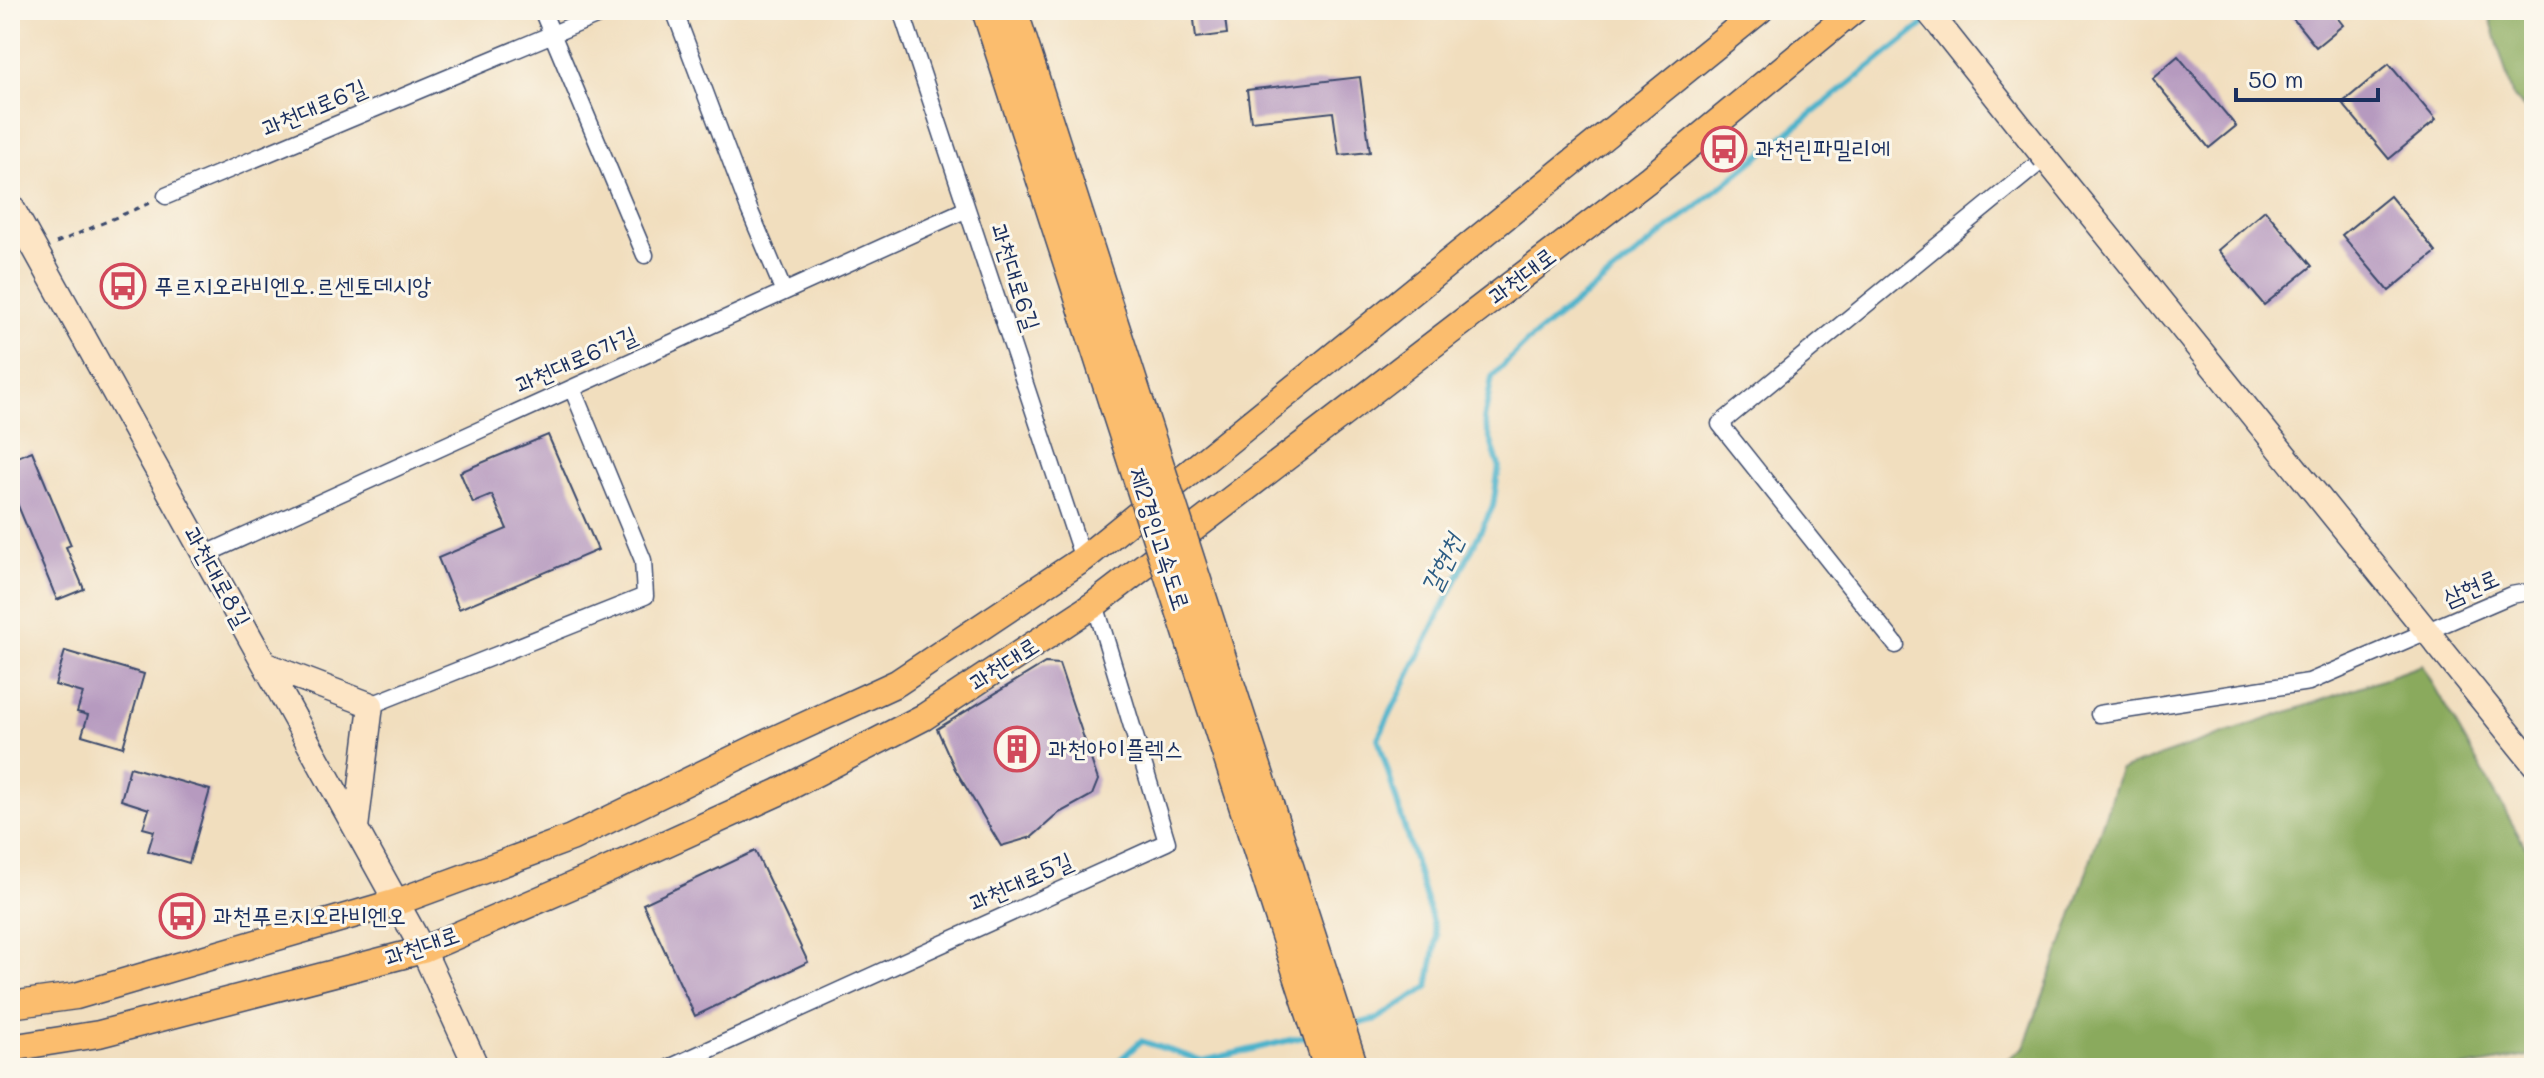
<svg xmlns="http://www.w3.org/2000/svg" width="2544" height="1078" font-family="Mali,'Poor Story',sans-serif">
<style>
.forest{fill:#8aaa5d;stroke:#526c5e;stroke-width:2}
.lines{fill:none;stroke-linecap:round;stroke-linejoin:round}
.stream{stroke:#4cb2cb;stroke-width:6}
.building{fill:#b69abf}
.street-casing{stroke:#3b496c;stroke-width:19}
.secondary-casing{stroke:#3b496c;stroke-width:27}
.primary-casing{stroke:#3b496c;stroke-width:29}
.path{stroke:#3b496c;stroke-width:3;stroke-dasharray:6 6;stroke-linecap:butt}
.street{stroke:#fff;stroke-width:16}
.secondary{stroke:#fde5c5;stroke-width:24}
.primary{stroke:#fbbd6e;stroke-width:26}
.secondary-bridge-casing{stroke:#3b496c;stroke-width:27;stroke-linecap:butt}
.highway-bridge-casing{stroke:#3b496c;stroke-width:33;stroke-linecap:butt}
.secondary-bridge{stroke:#fde5c5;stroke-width:24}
.highway-bridge{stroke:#fbbd6e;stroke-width:30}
.labels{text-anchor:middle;stroke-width:6;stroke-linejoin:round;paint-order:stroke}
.street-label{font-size:24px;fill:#1b2f5e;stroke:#fbf7ec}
.poi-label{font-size:24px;fill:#1b2f5e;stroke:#fbf7ec;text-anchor:start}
.water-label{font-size:26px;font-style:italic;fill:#2c5d84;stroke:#fbf7ec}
</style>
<rect width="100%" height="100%" fill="#fbf7ec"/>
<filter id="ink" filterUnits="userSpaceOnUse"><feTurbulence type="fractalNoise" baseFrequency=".0125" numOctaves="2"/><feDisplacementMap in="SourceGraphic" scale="16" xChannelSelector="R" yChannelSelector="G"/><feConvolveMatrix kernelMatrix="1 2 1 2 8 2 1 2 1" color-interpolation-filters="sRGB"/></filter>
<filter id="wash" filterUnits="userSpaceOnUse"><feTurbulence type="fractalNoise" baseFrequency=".006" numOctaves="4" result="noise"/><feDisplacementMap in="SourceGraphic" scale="32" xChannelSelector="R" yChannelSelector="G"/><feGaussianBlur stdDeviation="1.8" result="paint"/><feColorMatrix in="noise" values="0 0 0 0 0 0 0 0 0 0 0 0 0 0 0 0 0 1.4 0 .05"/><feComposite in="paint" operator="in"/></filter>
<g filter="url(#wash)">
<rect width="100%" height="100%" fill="#f1debe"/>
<path class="forest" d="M2488 10H2534V118L2513 98Z
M2422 665 2534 862V1055L2461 1068H1995L2024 1047 2070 922 2120 770Z"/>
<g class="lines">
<path class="stream" d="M1349 1026 1377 1019 1428 987 1437 937 1378 738 1493 506 1499 466 1484 420 1492 377 1527 342 1930 19
M1111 1068 1141 1041 1203 1061 1311 1035"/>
</g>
<g id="blocks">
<path class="building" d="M1193 10H1224L1227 34 1196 38Z
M2286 10H2331L2343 25 2316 47Z
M2178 56 2236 126 2209 148 2152 78Z
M2389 64 2436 120 2389 159 2342 103Z
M1360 77 1370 152 1339 155 1333 112 1251 121 1247 90Z
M2390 196 2436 252 2389 291 2342 235Z
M2265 210 2312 266 2264 305 2218 250Z
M548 435 598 550 459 609 438 558 507 529 492 495 473 503 460 472Z
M32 451 71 545 66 547 84 589 57 600 17 503 10 506V460Z
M65 651 144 674 123 747 82 735 88 715 77 712 83 693 55 685Z
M1045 663 1059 664 1098 780 1092 795 1059 813 1032 837 1001 846 955 769 937 729Z
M130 767 210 790 189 863 148 851 154 831 143 828 149 809 121 800Z
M755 851 808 962 695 1016 643 904Z"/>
</g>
</g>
<g filter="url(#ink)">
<use href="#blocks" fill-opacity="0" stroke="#3b496c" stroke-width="2"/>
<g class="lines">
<g class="street-casing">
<path id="street" d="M542 10 645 255
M674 10 749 209 784 292
M901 10 1083 559
M166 196 610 10
M204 555 967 209
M1896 645 1720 424 2045 158
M371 705 645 596 643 560 572 388
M2099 714 2309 682 2511 595 2534 591
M669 1068 1167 842 1095 604"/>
</g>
<g class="secondary-casing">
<path id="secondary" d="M1927 10 1941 27
M2045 158 2534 764
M10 204 423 950 477 1068
M266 665 371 705 356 828"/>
</g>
<g class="primary-casing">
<path id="primary" d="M10 1005 76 996 397 902 571 838 760 746 897 683 1083 559 1760 10
M10 1048 99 1034 423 950 592 877 779 792 924 717 1095 604 1650 178 1854 10"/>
</g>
<path class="path" d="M56 243 152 202"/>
<use href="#street" class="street"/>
<use href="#secondary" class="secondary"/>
<use href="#primary" class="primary"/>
<g class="secondary-bridge-casing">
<path id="secondary-bridge" d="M1941 27 2045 158"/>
</g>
<g class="highway-bridge-casing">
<path id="highway-bridge" d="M987 10 1329 1068
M1012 10 1353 1068"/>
</g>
<use href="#secondary-bridge" class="secondary-bridge"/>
<use href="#highway-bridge" class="highway-bridge"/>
</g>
</g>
<defs>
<g id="bus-ring" transform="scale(2.3)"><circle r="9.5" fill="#fbf7ec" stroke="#d1495b" stroke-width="1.5"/><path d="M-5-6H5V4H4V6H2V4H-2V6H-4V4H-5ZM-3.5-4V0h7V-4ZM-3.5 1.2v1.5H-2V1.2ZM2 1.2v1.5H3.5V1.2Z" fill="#d1495b"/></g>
<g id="building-ring" transform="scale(2.3)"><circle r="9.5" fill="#fbf7ec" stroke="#d1495b" stroke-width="1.5"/><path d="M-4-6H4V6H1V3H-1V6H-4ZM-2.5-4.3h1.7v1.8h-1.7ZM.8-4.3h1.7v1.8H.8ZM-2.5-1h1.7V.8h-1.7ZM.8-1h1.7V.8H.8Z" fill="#d1495b"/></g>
</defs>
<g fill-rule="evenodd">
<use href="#bus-ring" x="1724" y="149"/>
<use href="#bus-ring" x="123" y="286"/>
<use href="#building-ring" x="1017" y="749"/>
<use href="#bus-ring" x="182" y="916"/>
</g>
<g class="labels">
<g class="street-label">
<text transform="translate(314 108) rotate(-23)" y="8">과천대로6길</text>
<text transform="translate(1522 276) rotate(-37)" y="8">과천대로</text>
<text transform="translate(1015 277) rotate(72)" y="8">과천대로6길</text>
<text transform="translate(576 360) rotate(-24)" y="8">과천대로6가길</text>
<text transform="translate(1159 539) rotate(72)" y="8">제2경인고속도로</text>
<text transform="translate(217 577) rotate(61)" y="8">과천대로8길</text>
<text transform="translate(2471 588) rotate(-23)" y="8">삼현로</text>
<text transform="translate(1004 664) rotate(-33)" y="8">과천대로</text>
<text transform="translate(1021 882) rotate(-24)" y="8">과천대로5길</text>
<text transform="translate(422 946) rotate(-19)" y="8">과천대로</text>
</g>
<g class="poi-label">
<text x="1755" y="157">과천린파밀리에</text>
<text x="154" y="294">푸르지오라비엔오.르센토데시앙</text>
<text x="1048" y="757">과천아이플렉스</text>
<text x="213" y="924">과천푸르지오라비엔오</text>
</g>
<g class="water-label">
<text transform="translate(1442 564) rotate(-64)" y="9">갈현천</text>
</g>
</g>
<rect width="2544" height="1078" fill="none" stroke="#fbf7ec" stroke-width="40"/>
<path d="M2236 88v12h142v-12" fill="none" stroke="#1b2f5e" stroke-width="4"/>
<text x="2248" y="88" font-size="24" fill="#1b2f5e" stroke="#fbf7ec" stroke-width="6" paint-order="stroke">50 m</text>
</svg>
